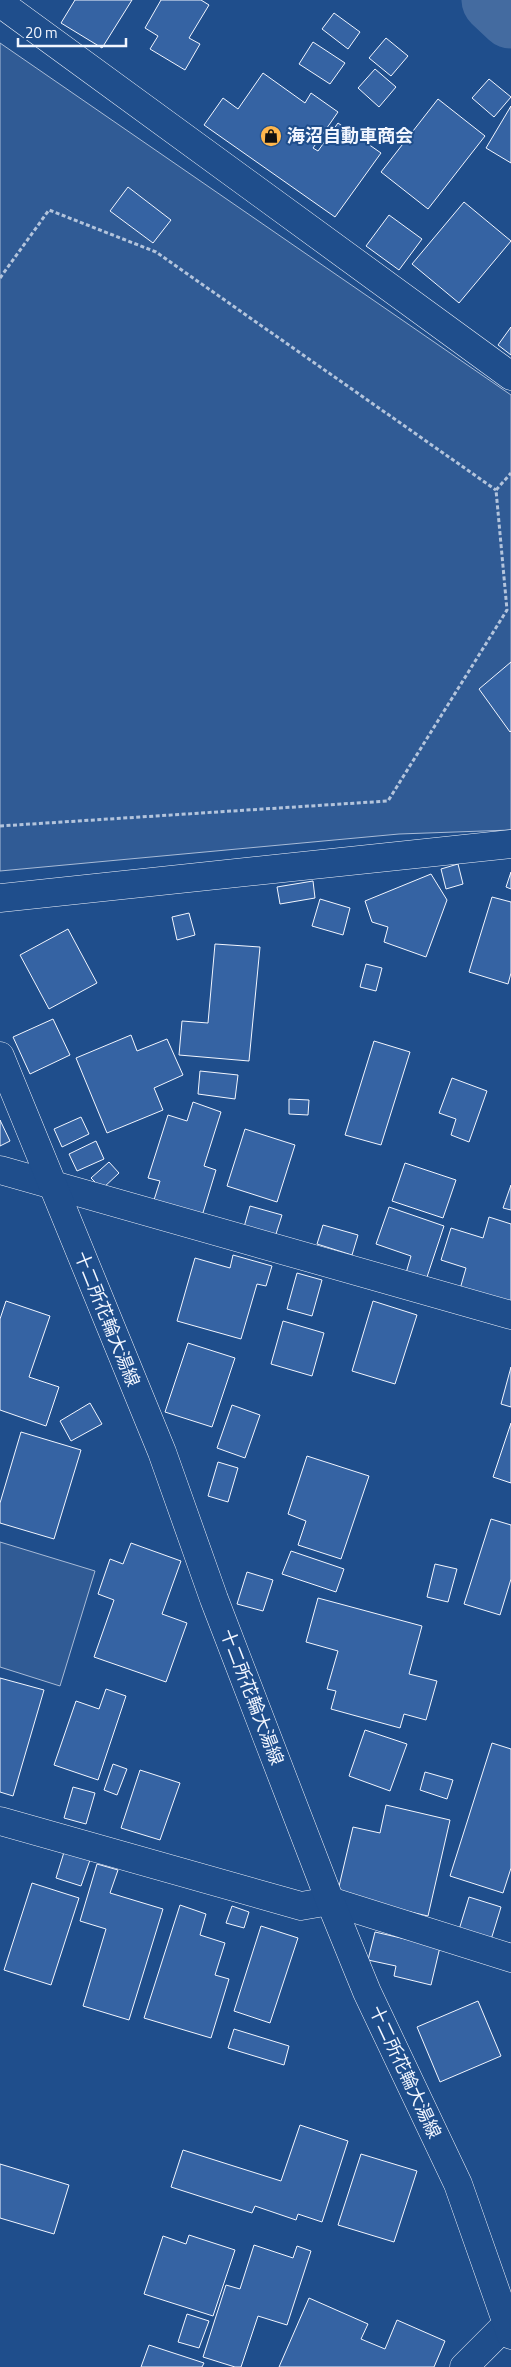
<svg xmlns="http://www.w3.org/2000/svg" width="511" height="2367" font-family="'Titillium Web','Noto Sans JP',sans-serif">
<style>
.built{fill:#305b95;stroke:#a8bbd7}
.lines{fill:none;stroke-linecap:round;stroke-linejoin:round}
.river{stroke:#446ba0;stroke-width:65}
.building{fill:#3563a3;stroke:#f2f6ff}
.minor-casing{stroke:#f2f6ff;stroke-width:29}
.primary-casing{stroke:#f2f6ff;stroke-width:29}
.path{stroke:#b3c4dc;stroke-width:3;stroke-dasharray:4 2.5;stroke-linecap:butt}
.minor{stroke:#1f4e8c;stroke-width:28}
.primary{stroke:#1f4e8c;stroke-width:28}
.labels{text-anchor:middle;stroke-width:4;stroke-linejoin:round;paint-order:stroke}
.poi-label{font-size:18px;font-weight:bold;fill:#f2f6ff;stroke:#1f4e8c;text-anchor:start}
.street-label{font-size:18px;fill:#f2f6ff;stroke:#1f4e8c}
</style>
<rect width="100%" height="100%" fill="#1f4e8c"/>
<path class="built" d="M0 43 511 395V830L399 834 0 871Z
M0 1542 95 1571 60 1686 0 1667Z"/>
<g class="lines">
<path class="river" d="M494 0 511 16"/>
</g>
<path class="building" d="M75 0H132L102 48 61 23Z
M161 0H201L209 5 189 38 200 44 185 70 150 49 158 36 145 28Z
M334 13 360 32 348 49 322 29Z
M386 38 408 56 391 76 369 58Z
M313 42 345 63 330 84 299 64Z
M375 69 396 87 379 107 358 88Z
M263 73 305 103 311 93 338 112 313 148 318 151 338 123 381 153 335 217 204 125 223 98 238 109Z
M489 79 511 97 494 117 472 98Z
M438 99 485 136 428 209 381 172Z
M511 106V163L486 148Z
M128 187 171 220 153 243 110 211Z
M464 202 511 241 459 303 412 264Z
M389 215 422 239 399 270 366 246Z
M511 327V355L498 345Z
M511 662V731L510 732 479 689Z
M458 864 463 884 446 889 441 869Z
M511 872V889L506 887Z
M431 874 447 900 426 957 384 942 388 927 372 922 365 901Z
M313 881 315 898 280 904 277 887Z
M492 897 511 902V973L508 984 469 972Z
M320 899 350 908 343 935 312 926Z
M189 913 195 935 177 940 172 917Z
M68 929 97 983 49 1009 20 955Z
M215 944 260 947 249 1061 179 1055 182 1021 208 1023Z
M366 964 382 968 376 991 360 987Z
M53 1019 70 1055 30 1074 13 1037Z
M131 1035 137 1051 167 1039 183 1075 154 1088 163 1110 107 1133 76 1058Z
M374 1041 410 1052 381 1145 345 1135Z
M200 1071 238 1075 235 1099 198 1094Z
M452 1078 487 1091 469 1142 451 1135 456 1119 439 1113Z
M289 1099 309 1100 308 1115 289 1114Z
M193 1102 221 1112 204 1166 216 1170 202 1216 154 1200 160 1181 148 1178 168 1115 187 1121Z
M81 1117 89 1134 62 1147 54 1129Z
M0 1120 10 1141 0 1146Z
M245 1129 295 1145 277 1202 227 1186Z
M96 1141 104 1159 77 1171 69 1154Z
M109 1162 119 1173 102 1189 91 1178Z
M405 1163 456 1180 443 1218 392 1201Z
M511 1185V1210L503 1208Z
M250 1206 282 1215 275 1237 244 1227Z
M389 1207 444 1226 426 1280 406 1273 411 1256 376 1244Z
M489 1217 511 1224V1302L460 1289 466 1268 441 1260 451 1228 483 1238Z
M323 1225 358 1235 352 1255 317 1244Z
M233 1255 272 1266 266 1286 257 1284 241 1339 177 1321 195 1258 230 1268Z
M297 1273 322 1280 312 1316 287 1309Z
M6 1301 50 1316 29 1377 59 1387 46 1426 0 1410V1319Z
M373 1301 417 1315 395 1384 352 1371Z
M283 1321 324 1333 312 1376 271 1364Z
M188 1343 235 1358 212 1427 165 1412Z
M511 1367V1407L501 1404Z
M90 1403 102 1424 71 1441 60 1421Z
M232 1405 260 1415 245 1458 217 1448Z
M511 1423V1483L493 1477Z
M21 1432 81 1450 54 1539 0 1523V1503Z
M307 1456 369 1476 341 1559 298 1545 306 1521 288 1514Z
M218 1462 238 1468 228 1502 208 1496Z
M491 1519 511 1525V1579L500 1615 464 1604Z
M131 1543 181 1561 162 1614 187 1623 166 1682 94 1657 114 1600 98 1594 110 1559 123 1564Z
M291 1551 344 1569 336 1592 282 1574Z
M435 1564 457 1569 448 1602 427 1597Z
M247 1572 273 1580 263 1611 237 1604Z
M318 1598 422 1626 409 1674 437 1681 426 1720 404 1714 400 1728 331 1709 336 1691 327 1689 338 1651 306 1642Z
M0 1678 44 1690 13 1796 0 1792Z
M106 1689 126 1696 98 1780 54 1765 76 1701 99 1709Z
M365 1730 407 1744 390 1791 349 1776Z
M492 1743 511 1749V1868L503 1893 450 1876Z
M113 1764 127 1769 117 1795 104 1790Z
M140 1770 180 1783 160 1840 121 1828Z
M425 1772 453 1780 447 1799 420 1790Z
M73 1787 95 1793 86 1824 64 1818Z
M386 1805 450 1820 428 1916 337 1895 353 1827 380 1833Z
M65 1849 91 1857 81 1886 56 1878Z
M97 1864 118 1870 110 1893 163 1909 129 2020 83 2006 106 1929 80 1921Z
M32 1883 79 1898 51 1985 4 1970Z
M469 1897 501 1907 490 1943 458 1933Z
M180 1905 206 1914 200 1935 225 1943 215 1975 229 1979 211 2038 144 2018Z
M232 1906 249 1912 244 1928 226 1923Z
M261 1926 298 1938 270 2023 234 2011Z
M375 1932 440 1947 431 1985 394 1976 396 1966 368 1960Z
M478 2001 501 2056 440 2082 417 2027Z
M234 2029 289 2046 284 2065 228 2048Z
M300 2125 348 2141 322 2222 298 2214 296 2220 255 2206 252 2213 171 2187 183 2150 281 2181Z
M361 2154 417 2171 394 2242 338 2225Z
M0 2164 69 2185 54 2234 0 2218Z
M189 2235 235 2250 213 2316 144 2294 163 2236 186 2244Z
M254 2245 293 2258 297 2246 311 2251 287 2325 258 2316 241 2367H235L203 2357 226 2285 240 2289Z
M309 2298 368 2324 361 2339 385 2349 397 2320 445 2341 434 2367H279Z
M187 2314 209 2321 199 2348 178 2342Z
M149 2345 204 2363 202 2367H141Z"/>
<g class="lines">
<g class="minor-casing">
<path id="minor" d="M0 3 511 376
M0 898 511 844
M0 1170 511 1315
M0 1821 301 1906 330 1901 511 1958
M464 2367 507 2324 511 2323"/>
</g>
<g class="primary-casing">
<path id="primary" d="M0 1056 162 1452 214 1599 330 1901 367 1992 458 2184 511 2335"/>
</g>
<path class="path" d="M0 278 49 210 156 252 496 490
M0 826 388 801 507 610 496 490 511 473"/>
<use href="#minor" class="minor"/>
<use href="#primary" class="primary"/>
</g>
<defs>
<g id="shop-disc" transform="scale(1.125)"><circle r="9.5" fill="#ffb74d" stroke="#1f4e8c"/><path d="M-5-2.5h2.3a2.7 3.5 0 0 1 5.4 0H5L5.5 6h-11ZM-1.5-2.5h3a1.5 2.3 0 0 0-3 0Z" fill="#111"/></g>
</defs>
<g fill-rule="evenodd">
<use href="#shop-disc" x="271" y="136"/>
</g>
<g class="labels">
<g class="poi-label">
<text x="287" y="142">海沼自動車商会</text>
</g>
<g class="street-label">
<text transform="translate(107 1319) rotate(68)" y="6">十二所花輪大湯線</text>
<text transform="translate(252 1697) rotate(69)" y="6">十二所花輪大湯線</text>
<text transform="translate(405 2072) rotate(65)" y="6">十二所花輪大湯線</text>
</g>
</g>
<path d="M18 38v8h108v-8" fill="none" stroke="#f2f6ff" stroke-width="2.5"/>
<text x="25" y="38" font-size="15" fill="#f2f6ff" stroke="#1f4e8c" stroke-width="4" paint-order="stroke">20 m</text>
</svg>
